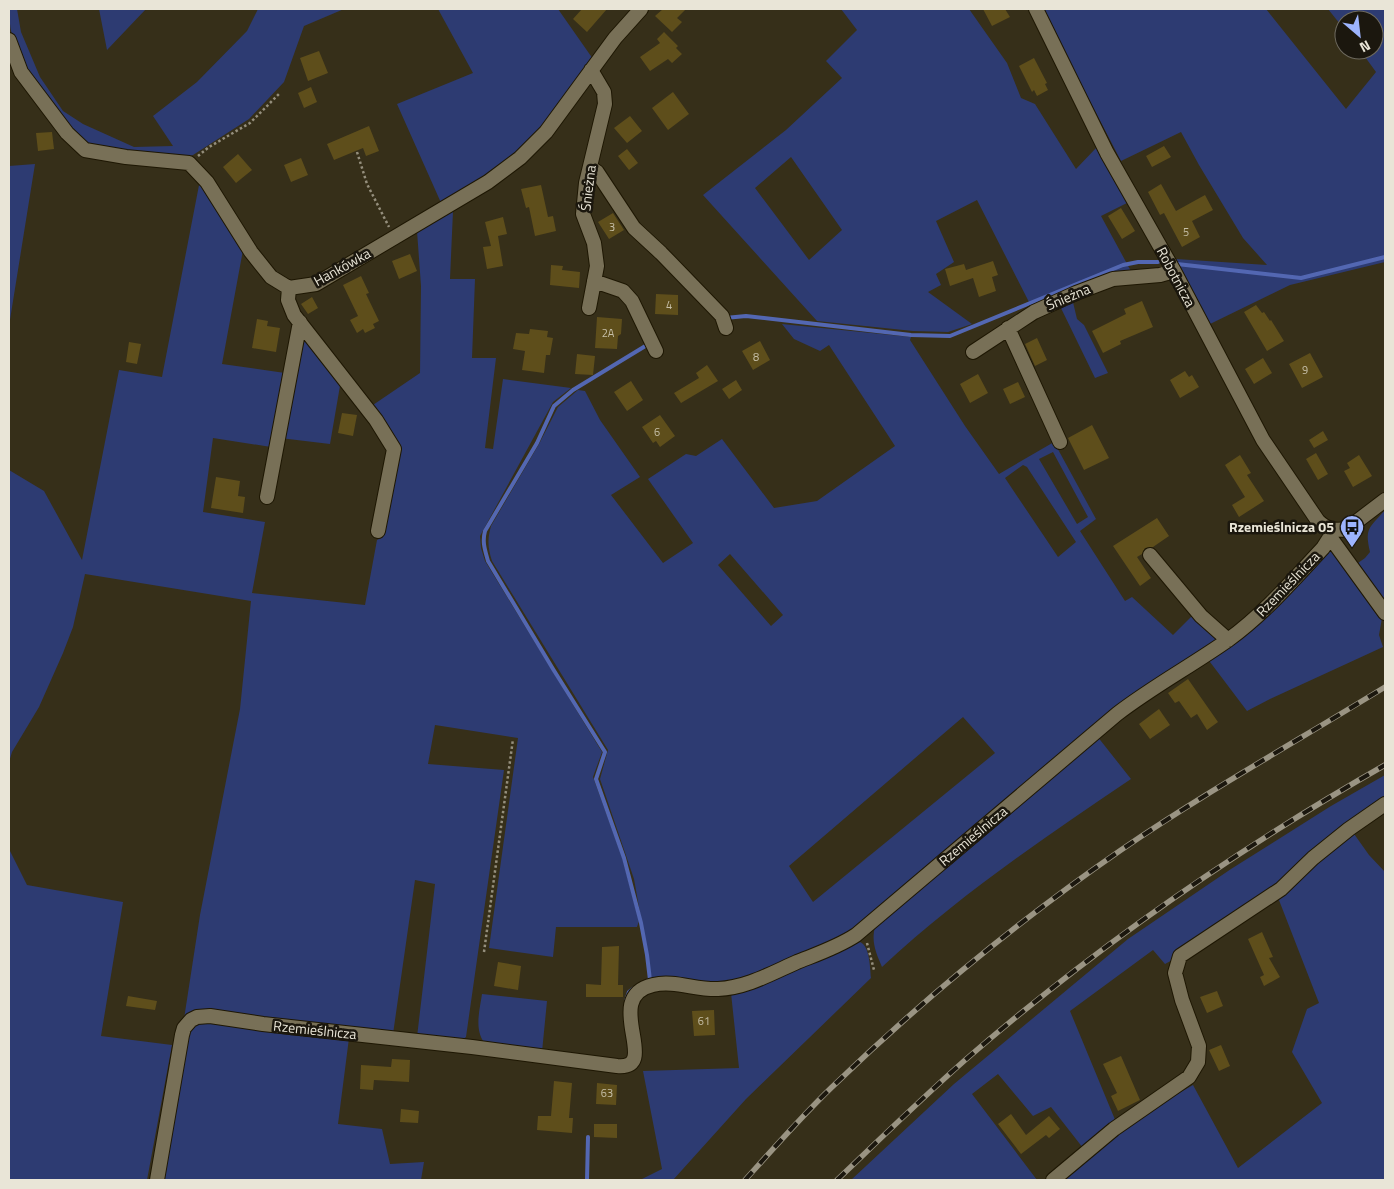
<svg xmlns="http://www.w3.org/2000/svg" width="1394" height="1189" font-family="'Titillium Web',sans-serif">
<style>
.green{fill:#2d3b72;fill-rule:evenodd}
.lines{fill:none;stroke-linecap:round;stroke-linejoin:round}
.stream{stroke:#5367b2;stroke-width:4}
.building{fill:#5e4e1b}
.minor-casing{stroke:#1e1703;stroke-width:16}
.path{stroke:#958f7d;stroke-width:2.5;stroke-dasharray:2.5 2.5;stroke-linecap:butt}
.minor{stroke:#787057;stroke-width:14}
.rail-casing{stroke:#9a9483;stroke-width:5.5}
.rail{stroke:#1b170e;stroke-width:4;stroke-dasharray:11;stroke-linecap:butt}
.labels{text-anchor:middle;stroke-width:5;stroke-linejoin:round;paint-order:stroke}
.number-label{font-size:11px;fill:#c6bfa8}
.street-label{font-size:14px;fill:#e9e5d7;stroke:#1b170e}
.poi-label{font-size:14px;font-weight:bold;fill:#e9e5d7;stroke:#1b170e;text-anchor:end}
</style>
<rect width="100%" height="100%" fill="#362f19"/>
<path class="green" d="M9 9H17L21 32 40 77 63 111 83 124 134 147 173 146 153 116 197 82 247 31 258 9H344L304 26 284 82 249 119 193 155 184 158C154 155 121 156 93 145 69 135 24 71 15 46 11 34 9 22 9 9Z
M99 9H146L107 50Z
M438 9H558L593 59 545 126 496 171 442 205 397 104 473 73Z
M841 9H969L1007 63 1021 98 1035 104 1076 169 1097 147 1129 202 1101 216 1132 273 1031 306 977 200 936 221 954 262 936 274 941 285 928 292 972 324 948 332 913 331 817 321 703 195 786 130 842 78 826 61 857 30ZM791 157 842 230 809 260 755 188Z
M1042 9H1266L1346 109 1376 72 1360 50H1374V20H1344V29L1328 9H1385V262L1290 285 1210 324 1176 259 1267 265 1243 238 1199 165 1181 132 1121 161Z
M35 164 9 326V166Z
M200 180 243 250 222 364 285 373 271 447 213 438 203 512 265 522 252 593 365 605 377 540 381 538 397 450 370 407 420 373 421 286 417 231 453 211 450 279H475L472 358H496L485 448 493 449 503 379 571 388 553 402 480 536 481 548 485 561 602 752 593 777 622 857 639 921 637 927H556L553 957 489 948 518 738 435 725 428 764 504 770 466 1037 462 1040 417 1037 435 884 415 880 393 1034 184 1019 200 915 240 709 251 601 85 574 73 627 63 653 39 707 12 752 9 762V470L44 491 82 560 119 370 162 377Z
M1072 298 1077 319 1084 325 1108 373 1095 378 1059 304Z
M782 324 911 337 910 340 965 426 999 474 1054 442 1096 519 1080 531 1125 601 1132 597 1173 635 1192 616 1218 641 842 939 739 982 716 985 652 980 634 879 600 779 608 750 492 561C488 548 487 540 491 526L539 444 558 407 578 390 585 391 600 420 640 477 611 495 663 563 693 543 648 479 686 454 696 456 722 439 774 508 817 501 895 446 829 345 820 351 794 339ZM1053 452 1088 517 1077 524 1039 459ZM1023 465 1027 467 1076 542 1058 557 1005 478ZM730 554 783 615 771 626 718 565ZM963 717 995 753 813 902 789 866Z
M303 332 341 380 330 444 280 438Z
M1385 510V605L1358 569V563L1365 558 1370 552C1364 527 1370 528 1385 510Z
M1329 550 1335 552 1382 618 1379 635 1383 647 1270 699 1247 711 1207 658Z
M1097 736 1131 779C1045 837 958 896 882 967 876 953 871 942 875 927Z
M1385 775V801L1282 882 1176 958 1165 964 1153 950 1070 1011 1116 1122 1083 1148 1051 1107 1033 1116 998 1074 972 1094 1037 1180H851L954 1084 1128 939 1231 869 1331 806Z
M1352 831 1369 855 1385 872V1180H1059L1143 1114 1193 1085 1238 1168 1322 1103 1292 1052 1307 1009 1319 1003 1277 895Z
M9 849 27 885 123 902 101 1036 172 1045 147 1180H9Z
M860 942C870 946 870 968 871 978L746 1099 673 1180H640L662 1169 643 1071 739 1068 731 993 773 978Z
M482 994 547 1001 542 1052 484 1042C474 1029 480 1008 482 994Z
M198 1021 349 1038 338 1124 382 1129 390 1164 424 1162 421 1180H158L186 1033Z"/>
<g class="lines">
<path class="stream" d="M1177 264 1301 278 1385 257
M725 318 746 316 911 335 950 336 1123 265 1138 262H1158
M647 981 650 980 647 955 641 923 624 858 596 779 605 752 553 669 488 561C485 550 482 542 485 531L537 443 554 406 573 390 647 345
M626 1001 629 992 634 988
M587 1180 588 1137"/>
</g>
<path class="building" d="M582 9H607L587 32 573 19Z
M663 9H686L677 18 682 22 672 32 655 16Z
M983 9H1005L1010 17 992 26Z
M664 32 678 46 676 48 682 54 672 63 668 59 650 71 640 57 660 43 657 39Z
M319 51 328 73 308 81 300 58Z
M1034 58 1047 83 1045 84 1048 90 1037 96 1034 90 1032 92 1019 66Z
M311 87 317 102 304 108 298 93Z
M673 92 689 114 668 130 652 108Z
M630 116 642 131 627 143 614 128Z
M369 126 379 151 366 156 363 148 334 160 327 144Z
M52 132 54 149 38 151 36 133Z
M1164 146 1171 157 1152 167 1146 156Z
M627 149 638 163 629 170 618 156Z
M238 154 252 170 236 183 223 167Z
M301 158 308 175 291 182 284 165Z
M1161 184 1176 211 1205 195 1213 210 1192 221 1200 237 1182 247 1164 213 1160 215 1148 192Z
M541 185 548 217 553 216 556 231 535 236 529 207 526 208 521 189Z
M1121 208 1135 231 1122 239 1108 216Z
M613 213 624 230 609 239 598 222Z
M503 217 507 234 498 236 503 266 487 269 483 247 491 246 485 222Z
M410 254 417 271 399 279 392 261Z
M993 261 998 275 992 277 996 291 979 297 973 278 950 286 945 269 964 264 966 270Z
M551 265 563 266 562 270 580 272 579 288 550 285Z
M361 276 369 293 366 294 379 321 373 324 375 328 365 333 363 329 357 333 350 320 358 316 343 285Z
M656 294 678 295V315L655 314Z
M312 297 318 308 308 314 301 304Z
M1142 301 1153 327 1120 341 1121 344 1103 353 1092 331 1126 314 1124 309Z
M1256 305 1262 313 1264 312 1270 321 1271 320 1284 341 1267 351 1244 312Z
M597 317 622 319 621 334 618 336 617 349 595 348Z
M257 319 268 321 267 326 280 328 276 352 252 348Z
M530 329 548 331 547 337 553 338 550 355H546L544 373 522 370 525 351 513 349 516 333 529 334Z
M1037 338 1047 360 1035 366 1025 344Z
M760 341 770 360 753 370 742 351Z
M129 342 141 344 137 364 126 362Z
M1310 353 1323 377 1302 388 1289 364Z
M577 354 595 356 593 375 575 374Z
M1263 358 1272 373 1254 384 1245 369Z
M707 365 718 381 681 403 674 393 699 378 696 373Z
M1185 371 1189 377 1192 375 1199 387 1180 398 1170 380Z
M978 374 988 393 970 403 960 384Z
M736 380 742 390 729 399 722 389Z
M631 381 643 400 627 411 614 392Z
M1018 382 1025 397 1010 404 1003 389Z
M342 413 357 415 353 436 338 433Z
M660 415 675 436 660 447 656 441 653 443 642 427Z
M1092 425 1109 458 1084 470 1068 438Z
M1323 431 1328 440 1314 448 1309 440Z
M1316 453 1328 474 1318 480 1306 459Z
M1240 455 1251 473 1247 475 1264 501 1239 517 1232 505 1245 497 1225 465Z
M1359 455 1372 476 1353 487 1344 471 1350 468 1347 463Z
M216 477 240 481 238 496 245 497 243 513 211 508Z
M1157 518 1169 536 1153 547 1145 548 1142 554 1137 557 1151 578 1140 586 1113 546Z
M1188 679 1218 722 1207 730 1197 714 1191 718 1179 701 1175 703 1168 693Z
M1159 709 1170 725 1150 739 1139 724Z
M1262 932 1273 957 1269 958 1280 977 1264 986 1260 977 1264 975 1248 939Z
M619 946 618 985H623V997H586V984L601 985 602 947Z
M498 962 521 966 518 990 494 986Z
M1217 991 1223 1006 1207 1013 1200 997Z
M128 996 157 1001 155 1010 126 1006Z
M714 1010 715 1035 694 1036 692 1011Z
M1221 1045 1230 1066 1219 1071 1209 1050Z
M1121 1056 1140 1100 1118 1111 1111 1096 1117 1093 1103 1064Z
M392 1059 410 1060 409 1082 374 1080 373 1090 360 1089 361 1065 391 1067Z
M554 1081 572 1083 569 1118H573L572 1133 537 1130 538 1116H551Z
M597 1083 617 1085 616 1105 596 1104Z
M401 1109 419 1111 418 1123 400 1122Z
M1011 1114 1026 1135 1049 1116 1060 1129 1049 1138 1046 1135 1021 1154 998 1124Z
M594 1124H617V1138L594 1137Z"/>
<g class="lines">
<g class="minor-casing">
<path id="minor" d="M1036 9 1107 153 1174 271 1263 440 1318 521C1327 530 1335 531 1347 529L1385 500
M9 40 21 72 67 133 85 150 126 157 189 163 207 182 251 252 271 277 289 288 316 284 488 182 520 158 546 132 615 38 641 9
M590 167 597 172 634 228 661 253 722 316 726 328
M594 281 623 291 632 301 656 351
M289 288 288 300 294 315 376 420 394 449 378 531
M589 308 597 266 594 243 583 214 586 183 605 104 604 92 591 70
M1008 328 1060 442
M973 352 1034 312 1076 293 1113 279 1160 275 1174 271
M267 497 300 322
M1330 537 1385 613
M1150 555 1201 616 1228 640
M157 1180 182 1035 184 1028 191 1020 197 1017 210 1016 263 1024 472 1047 617 1066C663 1070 600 997 653 985 674 980 696 990 718 989 746 988 772 973 797 962 817 954 838 947 856 935L1117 714C1152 687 1191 666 1228 640 1264 614 1293 580 1323 548L1330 537 1332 530
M1053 1180 1114 1129 1189 1077 1198 1062 1199 1046 1182 1000 1175 973 1180 956 1281 889 1313 858 1349 829 1385 804"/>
</g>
<path class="path" d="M357 152 367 184 389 227
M198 156 209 147 250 123 279 94
M867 943 874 970
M484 952 513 739"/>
<use href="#minor" class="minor"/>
<g class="rail-casing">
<path id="rail" d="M745 1180C773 1149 801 1117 831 1088 921 1001 1018 921 1121 850 1206 792 1297 741 1385 687
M837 1180C879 1140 921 1099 964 1061 1094 948 1236 850 1385 765"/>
</g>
<use href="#rail" class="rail"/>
</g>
<defs>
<g id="bus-pin" transform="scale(1.25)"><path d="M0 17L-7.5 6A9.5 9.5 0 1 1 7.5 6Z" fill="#9db4fd" stroke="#1b170e"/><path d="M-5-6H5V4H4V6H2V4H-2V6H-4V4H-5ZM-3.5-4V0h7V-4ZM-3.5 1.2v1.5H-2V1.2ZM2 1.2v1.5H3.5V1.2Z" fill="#111"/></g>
</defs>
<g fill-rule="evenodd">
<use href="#bus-pin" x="1352" y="527"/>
</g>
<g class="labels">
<g class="number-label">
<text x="612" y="231">3</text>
<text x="1186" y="236">5</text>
<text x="669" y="309">4</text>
<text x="608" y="337">2A</text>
<text x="756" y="361">8</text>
<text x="1305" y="374">9</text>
<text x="657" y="436">6</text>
<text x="704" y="1025">61</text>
<text x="607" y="1097">63</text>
</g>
<g class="street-label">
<text transform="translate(588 188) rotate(-83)" y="5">Śnieżna</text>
<text transform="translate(342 267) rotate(-29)" y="5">Hankówka</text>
<text transform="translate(1176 277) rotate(62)" y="5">Robotnicza</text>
<text transform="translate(1068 297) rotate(-23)" y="5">Śnieżna</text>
<text transform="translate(1288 584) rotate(-46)" y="5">Rzemieślnicza</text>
<text transform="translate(973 836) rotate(-40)" y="5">Rzemieślnicza</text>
<text transform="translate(315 1030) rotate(6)" y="5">Rzemieślnicza</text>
</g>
<g class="poi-label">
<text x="1334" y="532">Rzemieślnicza 05</text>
</g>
</g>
<rect width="1394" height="1189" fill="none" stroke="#e9e5d7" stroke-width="20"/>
<g transform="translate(1359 35) rotate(152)"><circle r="24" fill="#1b170e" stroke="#6d695e"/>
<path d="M0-4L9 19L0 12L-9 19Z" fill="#9db4fd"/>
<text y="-8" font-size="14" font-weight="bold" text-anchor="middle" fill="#e9e5d7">N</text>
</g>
</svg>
